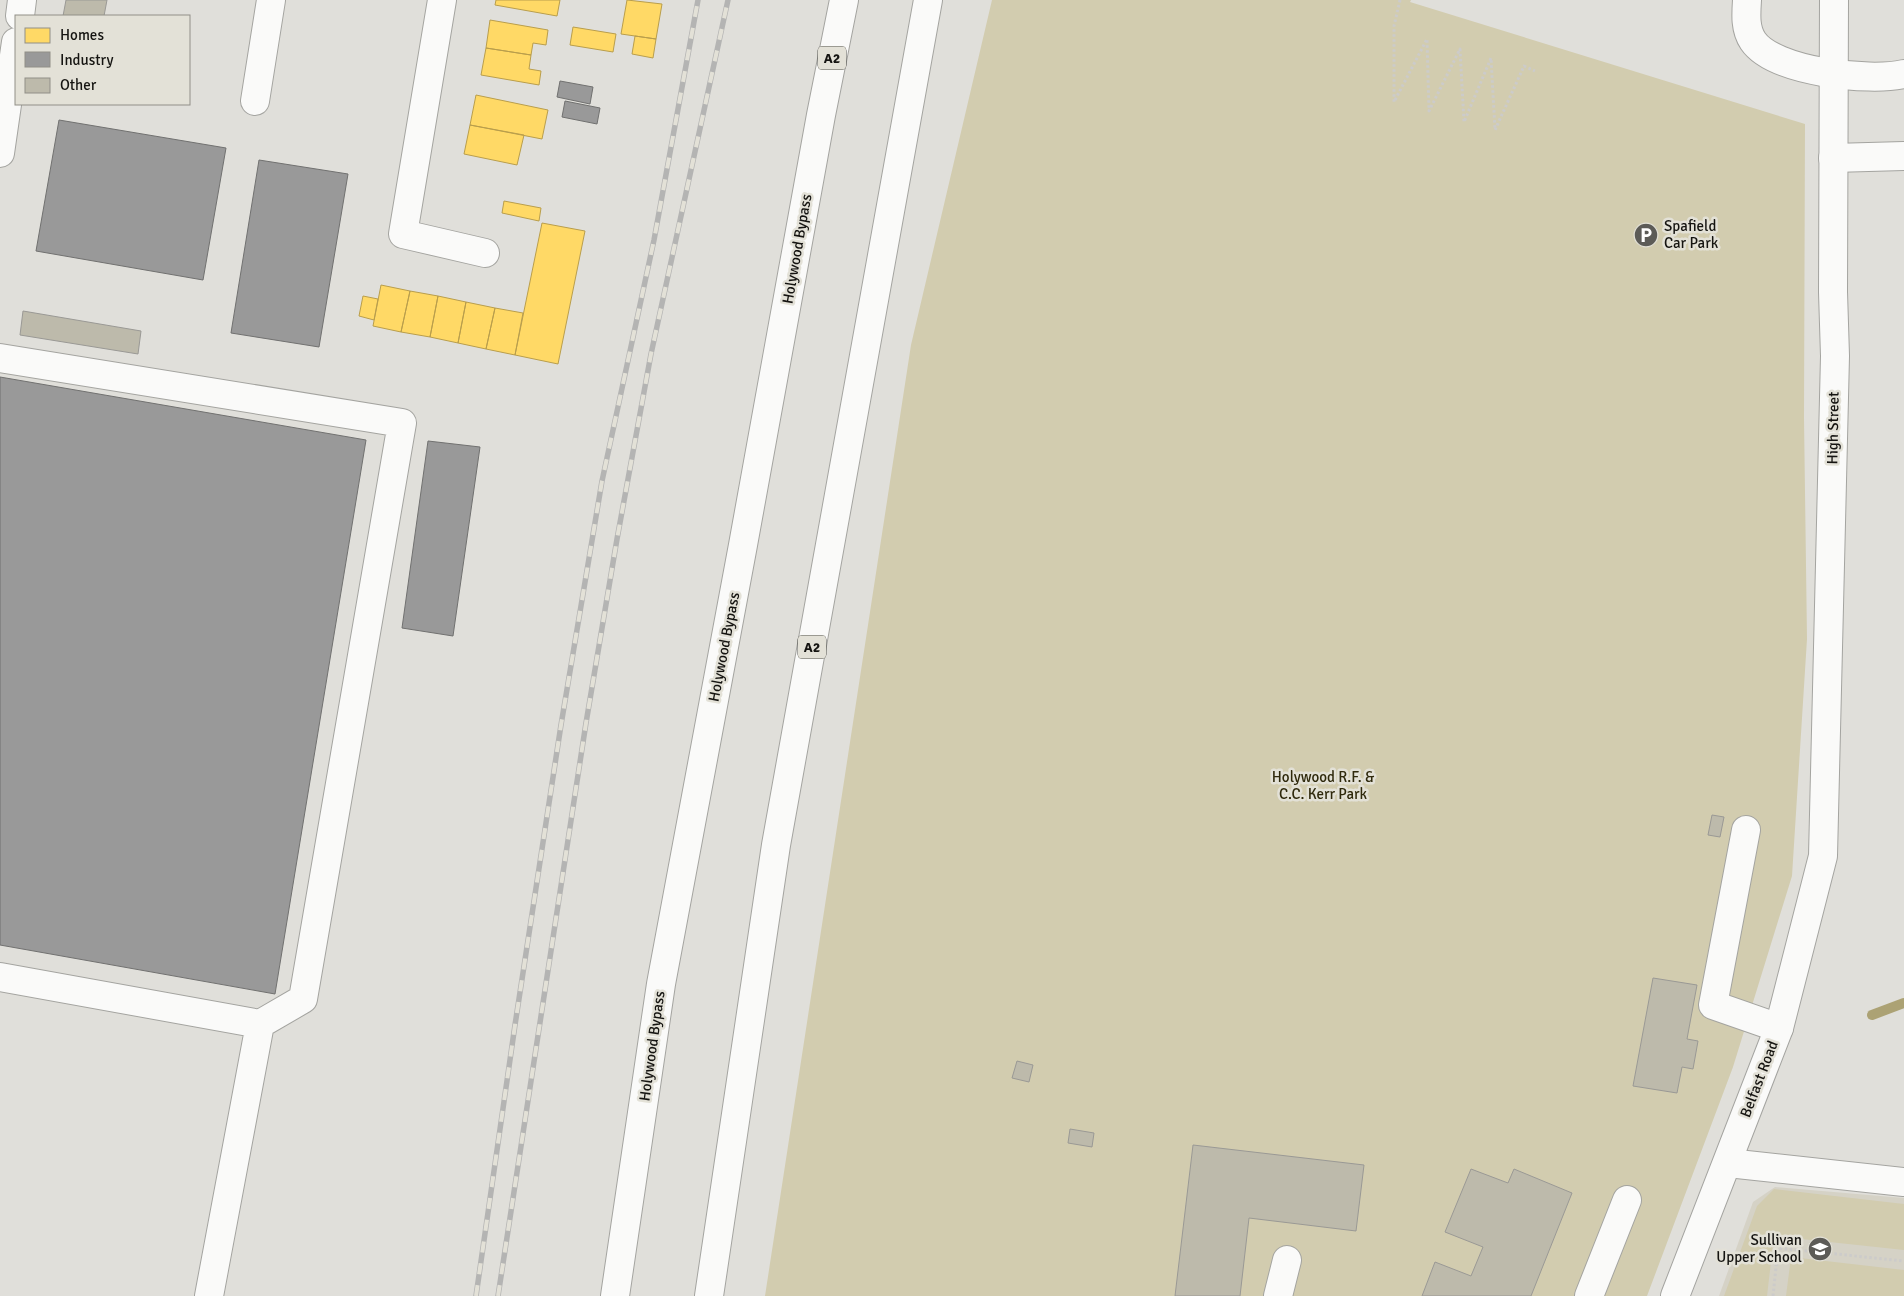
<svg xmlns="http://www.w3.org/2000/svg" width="1904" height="1296" font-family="Signika,sans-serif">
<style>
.built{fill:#d5d2c6}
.green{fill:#d2ccaf}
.homes{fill:#ffd966;stroke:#b99e4c}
.industry{fill:#999;stroke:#717170}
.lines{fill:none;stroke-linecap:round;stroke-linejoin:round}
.stream{stroke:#aca274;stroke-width:10}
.building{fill:#bdbaab;stroke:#9a9995}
.minor-casing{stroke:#a4a4a0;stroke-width:30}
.major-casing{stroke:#a4a4a0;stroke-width:30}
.highway-casing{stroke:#a4a4a0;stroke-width:30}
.path{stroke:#cccbca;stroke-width:3;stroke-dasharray:2.5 2.5;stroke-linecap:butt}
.minor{stroke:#fafaf9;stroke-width:28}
.major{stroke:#fafaf9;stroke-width:28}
.highway{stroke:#fafaf9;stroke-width:28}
.rail-casing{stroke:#b4b4b3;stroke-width:5.5}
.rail{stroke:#e3e1d7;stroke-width:4;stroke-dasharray:11;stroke-linecap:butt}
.labels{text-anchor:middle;stroke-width:5;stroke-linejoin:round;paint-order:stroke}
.shield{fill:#e3e1d7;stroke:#53524c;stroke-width:1}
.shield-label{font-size:14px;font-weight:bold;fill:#151411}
.poi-label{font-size:15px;fill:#151411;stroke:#e3e1d7;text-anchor:start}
.street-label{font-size:15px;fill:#151411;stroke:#e3e1d7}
.park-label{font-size:15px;fill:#2f290c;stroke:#e3e1d7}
</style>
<rect width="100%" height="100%" fill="#e0dfda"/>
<path class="built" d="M1775 1187 1904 1198V1296H1719L1753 1202Z"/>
<path class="green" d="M992 0H1411L1410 2 1805 124 1804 418 1807 639 1792 876 1733 1067 1647 1296H765L911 345Z
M1774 1189 1904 1204V1250L1774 1236 1767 1296H1724L1757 1206Z
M1791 1257 1904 1270V1296H1786Z"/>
<path class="homes" d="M496 0H560L557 16 495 5Z
M627 0 662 4 656 39 621 34Z
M490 20 548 30 546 45 533 43 531 55 486 48Z
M573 27 616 34 613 52 570 45Z
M635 36 656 39 653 58 632 54Z
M486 48 531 55 529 69 541 71 539 85 481 75Z
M476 95 548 110 542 139 470 125Z
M470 125 524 135 517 165 464 154Z
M504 201 541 208 539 221 502 213Z
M542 223 585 231 558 364 515 355Z
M381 285 410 291 401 332 373 326Z
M410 291 438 296 430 337 401 332Z
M363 296 378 299 374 320 359 316Z
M438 296 466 302 458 343 430 337Z
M466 302 495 308 486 349 458 343Z
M495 308 523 313 515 355 486 349Z"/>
<path class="industry" d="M560 81 593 87 590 104 557 97Z
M565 101 600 108 597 124 562 117Z
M59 120 226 148 203 280 36 251Z
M259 160 348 174 319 347 231 333Z
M0 377 366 440 275 994 0 945Z
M428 441 480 447 453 636 402 628Z"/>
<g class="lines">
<path class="stream" d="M1872 1015 1904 1003"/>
</g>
<path class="building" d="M66 0H107L104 16H63Z
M23 311 141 331 138 354 20 335Z
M1712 815 1724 817 1720 837 1708 835Z
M1653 978 1697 985 1687 1039 1698 1041 1693 1069 1682 1067 1677 1093 1633 1086Z
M1017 1061 1033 1065 1029 1082 1012 1078Z
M1070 1129 1094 1133 1092 1147 1068 1143Z
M1193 1145 1364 1165 1356 1231 1249 1218 1240 1296H1175Z
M1471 1169 1508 1183 1514 1169 1572 1193 1531 1296H1422L1435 1262 1471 1276 1483 1247 1445 1232Z"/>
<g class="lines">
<g class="minor-casing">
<path id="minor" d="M442 0 403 234 485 253
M1747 0C1746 15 1745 29 1753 41 1774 72 1870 82 1904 74
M20 16 22 0
M255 101 271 0
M0 153 16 42
M1833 158 1904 156
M0 358 402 423 303 999 260 1024 0 977
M1746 830 1713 1005 1779 1028
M1728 1163 1904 1182
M209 1296 260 1024
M1278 1296 1287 1260
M1589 1296 1627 1200"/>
</g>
<g class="major-casing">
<path id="major" d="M1675 1296 1779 1028 1823 856 1835 356 1833 292 1834 0"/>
</g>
<g class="highway-casing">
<path id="highway" d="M615 1296 661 984 743 545 821 115 844 0
M709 1296 776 845 928 0"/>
</g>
<path class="path" d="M1400 0 1394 26V102L1427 39 1429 111 1460 49 1464 122 1491 58 1495 130 1524 66 1535 71
M1773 1296 1778 1248 1904 1261"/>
<use href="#minor" class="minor"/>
<use href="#major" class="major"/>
<use href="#highway" class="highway"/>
<g class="rail-casing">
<path id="rail" d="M476 1296 515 1025 561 725 602 481 654 240 698 0
M498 1296 586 723 617 539 651 354 728 0"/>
</g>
<use href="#rail" class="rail"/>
</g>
<defs>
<g id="parking-disc" transform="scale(1.25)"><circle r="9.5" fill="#5c5b57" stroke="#e3e1d7"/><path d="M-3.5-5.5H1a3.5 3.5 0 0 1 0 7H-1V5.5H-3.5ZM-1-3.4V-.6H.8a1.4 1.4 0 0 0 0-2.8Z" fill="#fff"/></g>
<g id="school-disc" transform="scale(1.25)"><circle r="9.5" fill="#5c5b57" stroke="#e3e1d7"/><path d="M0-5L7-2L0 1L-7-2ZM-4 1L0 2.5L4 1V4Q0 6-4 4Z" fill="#fff"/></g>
</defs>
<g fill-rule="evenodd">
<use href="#parking-disc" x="1646" y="235"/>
<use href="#school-disc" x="1820" y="1249"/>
</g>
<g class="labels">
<g class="shield">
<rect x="818" y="46.5" width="28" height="23" rx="4"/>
<rect x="798" y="635.5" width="28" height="23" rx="4"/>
</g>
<g class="shield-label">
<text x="832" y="63">A2</text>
<text x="812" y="652">A2</text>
</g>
<g class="poi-label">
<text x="1664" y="231">Spafield<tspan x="1664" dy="17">Car Park</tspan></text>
<text x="1802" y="1245" text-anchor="end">Sullivan<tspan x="1802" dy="17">Upper School</tspan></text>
</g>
<g class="street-label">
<text transform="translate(797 249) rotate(-80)" y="5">Holywood Bypass</text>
<text transform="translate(1833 428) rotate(-89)" y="5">High Street</text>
<text transform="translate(724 647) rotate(-79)" y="5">Holywood Bypass</text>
<text transform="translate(652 1046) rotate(-82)" y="5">Holywood Bypass</text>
<text transform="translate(1759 1079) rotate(-69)" y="5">Belfast Road</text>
</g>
<g class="park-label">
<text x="1323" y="782">Holywood R.F. &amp;<tspan x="1323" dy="17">C.C. Kerr Park</tspan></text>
</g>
</g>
<rect x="15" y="15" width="175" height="90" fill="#e3e1d7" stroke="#918f88"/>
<rect x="25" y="28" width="25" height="15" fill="#ffd966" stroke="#918f88"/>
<text x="60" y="40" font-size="15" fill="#151411">Homes</text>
<rect x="25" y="52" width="25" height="15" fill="#999999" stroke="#918f88"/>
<text x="60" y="65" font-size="15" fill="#151411">Industry</text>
<rect x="25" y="78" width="25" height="15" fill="#bdbaab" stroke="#918f88"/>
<text x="60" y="90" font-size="15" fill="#151411">Other</text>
</svg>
